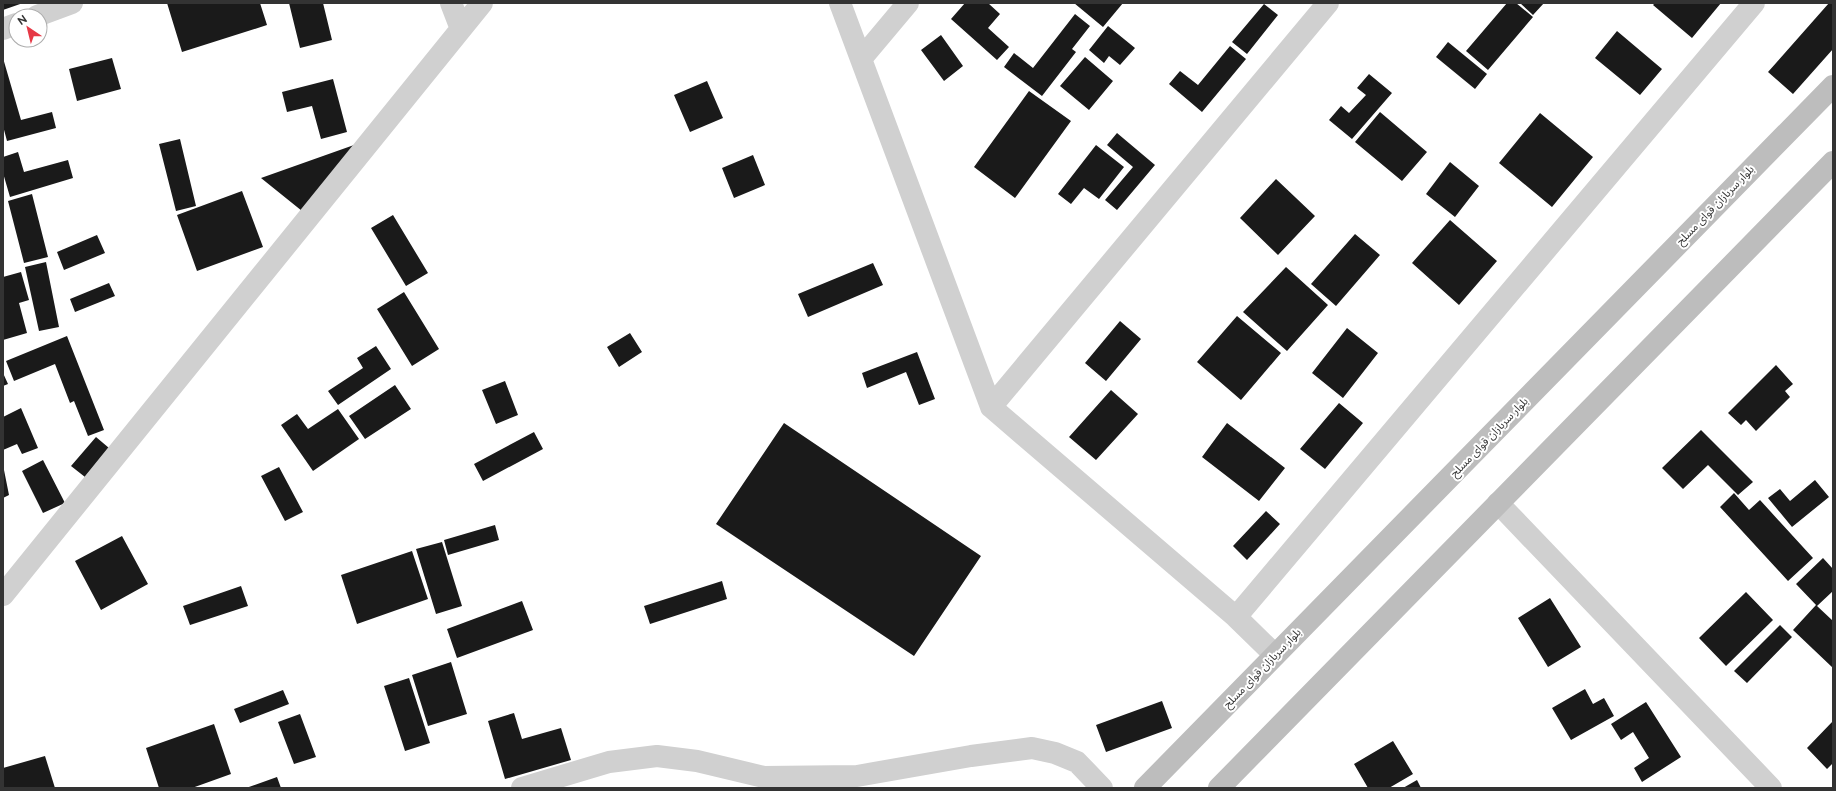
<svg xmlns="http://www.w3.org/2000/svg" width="1836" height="791" font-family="Raleway,'Noto Sans Arabic',sans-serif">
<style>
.building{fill:#1a1a1a}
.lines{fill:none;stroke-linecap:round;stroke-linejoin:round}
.street{stroke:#d0d0d0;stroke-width:22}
.secondary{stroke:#bdbdbd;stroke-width:22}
.labels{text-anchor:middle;stroke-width:4;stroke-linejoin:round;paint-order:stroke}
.street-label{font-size:11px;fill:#333;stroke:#fff}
</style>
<rect width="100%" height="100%" fill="#fff"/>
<path class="building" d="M3 3H23L3 10Z
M167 3H260L267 25 182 52Z
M289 3H323L332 40 300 48Z
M965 3H988L1000 14 988 28 1009 47 997 60 951 19Z
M1074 3 1099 4 1123 3 1103 27Z
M1507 3H1516L1533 17 1488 70 1466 51Z
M1520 3H1544L1533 15Z
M1655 3H1721L1692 38 1653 5Z
M1829 3H1833V49L1793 94 1768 72Z
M1264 4 1278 15 1247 54 1232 42Z
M1075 14 1090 26 1072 49 1076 52 1042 96 1004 67 1014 53 1033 68Z
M1108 26 1135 48 1120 65 1109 56 1104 63 1089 50Z
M1617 31 1662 69 1640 95 1595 58Z
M941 35 963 66 944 81 921 50Z
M1448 42 1487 74 1475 89 1436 57Z
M1230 46 1246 59 1202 112 1169 84 1180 71 1198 85Z
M1085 57 1113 81 1089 110 1060 86Z
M3 58 21 120 52 112 56 128 7 141 3 126Z
M112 58 121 89 77 101 69 69Z
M1369 74 1392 93 1352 139 1329 120 1341 106 1349 113 1366 95 1357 88Z
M333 79 347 132 321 139 312 106 287 112 282 92Z
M707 81 723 118 690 132 674 95Z
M1029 91 1071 121 1015 198 974 167Z
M1380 112 1427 152 1402 181 1355 142Z
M1540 113 1593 157 1552 207 1499 163Z
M1117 133 1155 165 1117 210 1105 200 1133 167 1107 145Z
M180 139 196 206 176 211 159 144Z
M354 145 302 211 261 178Z
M1096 145 1124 167 1099 199 1084 188 1071 204 1058 194Z
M18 152 24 172 68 160 73 178 10 197 3 173V157Z
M753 155 765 185 734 198 722 168Z
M1450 162 1479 186 1455 217 1426 194Z
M1276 179 1315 216 1278 255 1240 218Z
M242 191 263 247 197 271 177 215Z
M32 194 48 257 24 263 8 201Z
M393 215 428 273 406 286 371 228Z
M1450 220 1497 261 1459 305 1412 263Z
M1355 234 1380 255 1336 306 1311 284Z
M97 235 105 253 64 270 57 252Z
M46 262 59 327 39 331 25 267Z
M873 263 883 285 808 317 798 294Z
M1286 267 1328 305 1287 351 1243 312Z
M21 272 29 300 19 303 27 333 3 340V277Z
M109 283 115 296 75 312 70 299Z
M404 292 439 349 412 366 377 309Z
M1237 316 1281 353 1241 400 1197 362Z
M1120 321 1141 339 1106 381 1085 363Z
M1347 328 1378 353 1343 398 1312 373Z
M630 333 642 352 619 367 607 347Z
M67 336 104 430 88 436 74 401 70 403 55 364 14 381 6 361Z
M376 346 391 369 338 405 328 391 363 368 357 358Z
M917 352 935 399 919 405 906 372 867 388 862 373Z
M1776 365 1793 384 1785 391 1790 397 1756 431 1746 420 1741 425 1728 413Z
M3 373 8 384 3 386Z
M505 381 518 415 496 424 482 390Z
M395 385 411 409 365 439 349 416Z
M1111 390 1138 414 1096 460 1069 437Z
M1339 403 1363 423 1325 469 1300 449Z
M21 408 38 448 22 454 17 444 3 450V417Z
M338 409 359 439 313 471 281 425 297 414 308 429Z
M784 423 981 556 914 656 716 524Z
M1227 423 1285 468 1259 501 1202 457Z
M1701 430 1753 482 1738 495 1708 465 1683 489 1662 468Z
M534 432 543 449 483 481 474 464Z
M96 437 109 448 85 477 71 466Z
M43 460 65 503 43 513 22 471Z
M279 467 303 512 285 521 261 476Z
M4 470 9 495 3 498V471Z
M1815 480 1829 497 1792 527 1768 498 1780 489 1790 501Z
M1734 493 1749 510 1760 500 1813 558 1788 581 1720 507Z
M1266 511 1280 524 1247 560 1233 546Z
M495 525 499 540 448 555 444 540Z
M122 536 148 584 101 610 75 561Z
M442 542 462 606 436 614 416 549Z
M412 551 428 599 357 624 341 575Z
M1823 558 1833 569V591L1817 606 1796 584Z
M722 581 727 599 650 624 644 606Z
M241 586 248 606 190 625 183 606Z
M1746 592 1773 620 1726 666 1699 638Z
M1550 598 1581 647 1548 667 1518 618Z
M522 601 533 630 457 658 447 629Z
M1816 605 1833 621V668L1793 630Z
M1780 625 1792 637 1747 683 1734 671Z
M451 662 467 714 428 726 412 675Z
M409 678 430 743 405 751 384 686Z
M1585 689 1593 704 1604 698 1614 716 1571 740 1552 708Z
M283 690 289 704 240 723 234 709Z
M1162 701 1172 728 1106 752 1096 725Z
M1646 702 1681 757 1642 782 1634 768 1649 758 1633 732 1621 740 1611 724Z
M514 713 522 739 561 728 571 760 505 779 488 721Z
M300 714 316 757 294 764 278 722Z
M1833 721V763L1827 769 1807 748Z
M214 724 231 774 192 788H159L146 748Z
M1393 741 1413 774 1389 788H1368L1354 764Z
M45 756 55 788H3V768Z
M277 777 281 788H246Z
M1417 780 1421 788H1403Z"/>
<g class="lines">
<path class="street" d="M451 3 461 29
M840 3 991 407 1236 617 1275 655
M37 16 72 3
M3 29 16 24
M861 59 908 3
M991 407 1328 3
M1498 503 1771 788
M3 595 482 3
M1236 617 1754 3
M522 788 609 762 657 756 697 761 764 777 857 776 971 756 1032 748 1055 753 1077 762 1102 788"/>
<path class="secondary" d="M1145 788 1833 86
M1219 788 1833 162"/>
</g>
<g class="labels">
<g class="street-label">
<text transform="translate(1715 205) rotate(-46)" y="4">بلوار سربازان قوای مسلح</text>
<text transform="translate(1489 437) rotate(-46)" y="4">بلوار سربازان قوای مسلح</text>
<text transform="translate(1262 668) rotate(-46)" y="4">بلوار سربازان قوای مسلح</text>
</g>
</g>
<rect width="1836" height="791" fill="none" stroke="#333333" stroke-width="8"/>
<g transform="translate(28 28) rotate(325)"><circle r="19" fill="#ffffff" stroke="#adadad"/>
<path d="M0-3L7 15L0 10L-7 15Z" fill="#e63946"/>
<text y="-6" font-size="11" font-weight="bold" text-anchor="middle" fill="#333333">N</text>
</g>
</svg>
